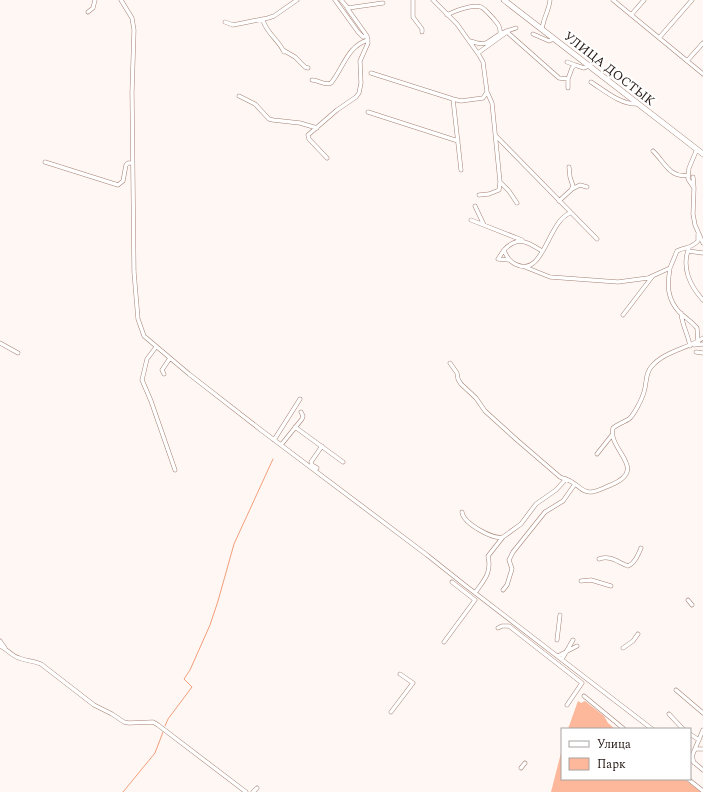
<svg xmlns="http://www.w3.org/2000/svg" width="703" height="792" font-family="Spectral,serif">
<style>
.green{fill:#fdb79a}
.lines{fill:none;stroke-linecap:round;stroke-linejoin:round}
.stream{stroke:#f29e7b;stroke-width:1}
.street-casing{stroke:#a48274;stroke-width:4.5}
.secondary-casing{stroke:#a48274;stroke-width:6}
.street{stroke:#fff;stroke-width:3.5}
.secondary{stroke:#fff;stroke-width:5}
.labels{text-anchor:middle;stroke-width:4;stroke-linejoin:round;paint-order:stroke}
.street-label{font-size:13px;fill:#251813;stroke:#fff}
</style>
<rect width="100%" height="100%" fill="#fff7f4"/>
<path class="green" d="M578 701 581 703 585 701 604 716 608 723 615 729H568Z
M562 749V779H684L701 792H551Z"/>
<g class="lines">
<path class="stream" d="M165 726 168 719 192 687 184 679 190 670 210 625 218 601 234 544 273 459
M123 792 155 753 163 732"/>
<g class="street-casing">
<path id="street" d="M121 0 132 18 134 30 132 92 134 272 138 319 144 336 189 374 261 430 427 555 466 586 652 729
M341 0 348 8 383 3
M413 0V17L422 29V32
M433 0 457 24 479 55 483 62 487 92 492 103 500 182 509 191 517 203
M613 0 703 74
M347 8 367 36
M88 12 93 8 95 0
M447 15C454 11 473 4 481 7 485 9 489 14 492 17 497 23 501 26 500 34
M631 15 644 0
M263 20C266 33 279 40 284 52
M225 22 233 25 268 18 274 16 297 0
M542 30C543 18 549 11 550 0
M533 34 549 41 554 39
M659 38 692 0
M470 41C488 47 486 42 500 34 505 31 511 30 516 28
M283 50 295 57 305 67 308 68
M478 53 507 32 559 78 568 79 572 68 575 65 584 68 589 66
M687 61 703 43
M567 62 575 65
M371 73 453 99 461 101 483 98 487 92
M568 79V88
M312 80C319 80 325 86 331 83 343 69 347 46 368 40
M591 82C605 91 621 105 638 104
M239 96 255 104 269 119 273 120 300 123 317 128
M453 99 461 170
M368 112 458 141
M496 136 597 239
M697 149 689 168 688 179 694 188 693 214 695 225 703 243
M653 151C664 161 670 179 688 175
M327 158 309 139 308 135 337 110 356 97 359 93 361 83 360 61 368 43 367 36 363 37 358 32 335 0
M45 162 118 185 123 181 126 165 128 163H133
M693 177 694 188
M572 189 580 185 587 187
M479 195 489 194 499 190 500 182
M559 201 571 190 573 186 570 177 569 167
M475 206 484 225
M471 220 522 240
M689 248C681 267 690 286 703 300
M504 250 498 259 509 260
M542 251C528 242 518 235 504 250 506 256 509 261 515 264 544 279 547 222 570 213
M688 251 703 253
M525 267 550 277 618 282 648 278 670 268 677 251C686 246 689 250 698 241V234
M670 268C667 286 667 299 680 313 686 318 692 322 697 328L698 342
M681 313C682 325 688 334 690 346
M623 315 652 277
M0 343 18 353
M694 345 703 344
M156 347 147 359 142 380 151 401 175 470
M696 352 703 353
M450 363 457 373 458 379 461 384 476 398 485 411 517 440 560 477C564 479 568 479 572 482 578 485 583 493 591 492 597 492 605 487 611 485 650 469 607 450 613 428 618 424 624 422 629 419 634 415 642 399 644 392 647 383 645 373 652 366 665 351 687 349 703 338
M164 374 162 370 170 358
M295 427 343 462
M274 440 300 399
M281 445 302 419 303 416 301 412
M597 454 612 435
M317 468 312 465 311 462 322 446
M462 512C463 523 493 540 503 537
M599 559C611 555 617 562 628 566 635 563 638 555 641 548
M581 581 591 580 611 586
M503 590 507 585 512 569 509 560 513 552 545 512 563 501 575 484
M475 593C484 580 492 573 488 556L503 537 521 524 536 504 556 490 566 479
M688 600 692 605
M498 628 502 626H509L582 683 567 705
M557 640 560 615
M0 641 5 648
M444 642 475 600 452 582
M0 646C7 649 12 656 19 658 27 661 34 661 41 664L94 705 112 714 124 722 129 723 153 722 158 725 246 792
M623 648 633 641 638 634
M558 656 577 646
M562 659 573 640
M400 674 413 683
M676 690 703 713
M584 696 624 729
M391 712 413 683
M669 714 683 729
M690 734 699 740
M695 749H703
M690 759 703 770
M694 763 692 756 703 730
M521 768 525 763
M688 779 703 791
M253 792 257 788"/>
</g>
<g class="secondary-casing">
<path id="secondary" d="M504 0 703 154"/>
</g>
<use href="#street" class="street"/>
<use href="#secondary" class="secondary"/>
</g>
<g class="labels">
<g class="street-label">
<text transform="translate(610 68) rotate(38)" y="5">УЛИЦА ДОСТЫК</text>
</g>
</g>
<rect x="561" y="728" width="130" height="52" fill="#ffffff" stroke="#a8a3a1"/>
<rect x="569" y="741" width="20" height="6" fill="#ffffff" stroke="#a8a3a1"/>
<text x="597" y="748" font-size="12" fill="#251813">Улица</text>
<rect x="569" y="758" width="20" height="12" fill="#fdb79a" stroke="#a8a3a1"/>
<text x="597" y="768" font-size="12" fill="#251813">Парк</text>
</svg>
